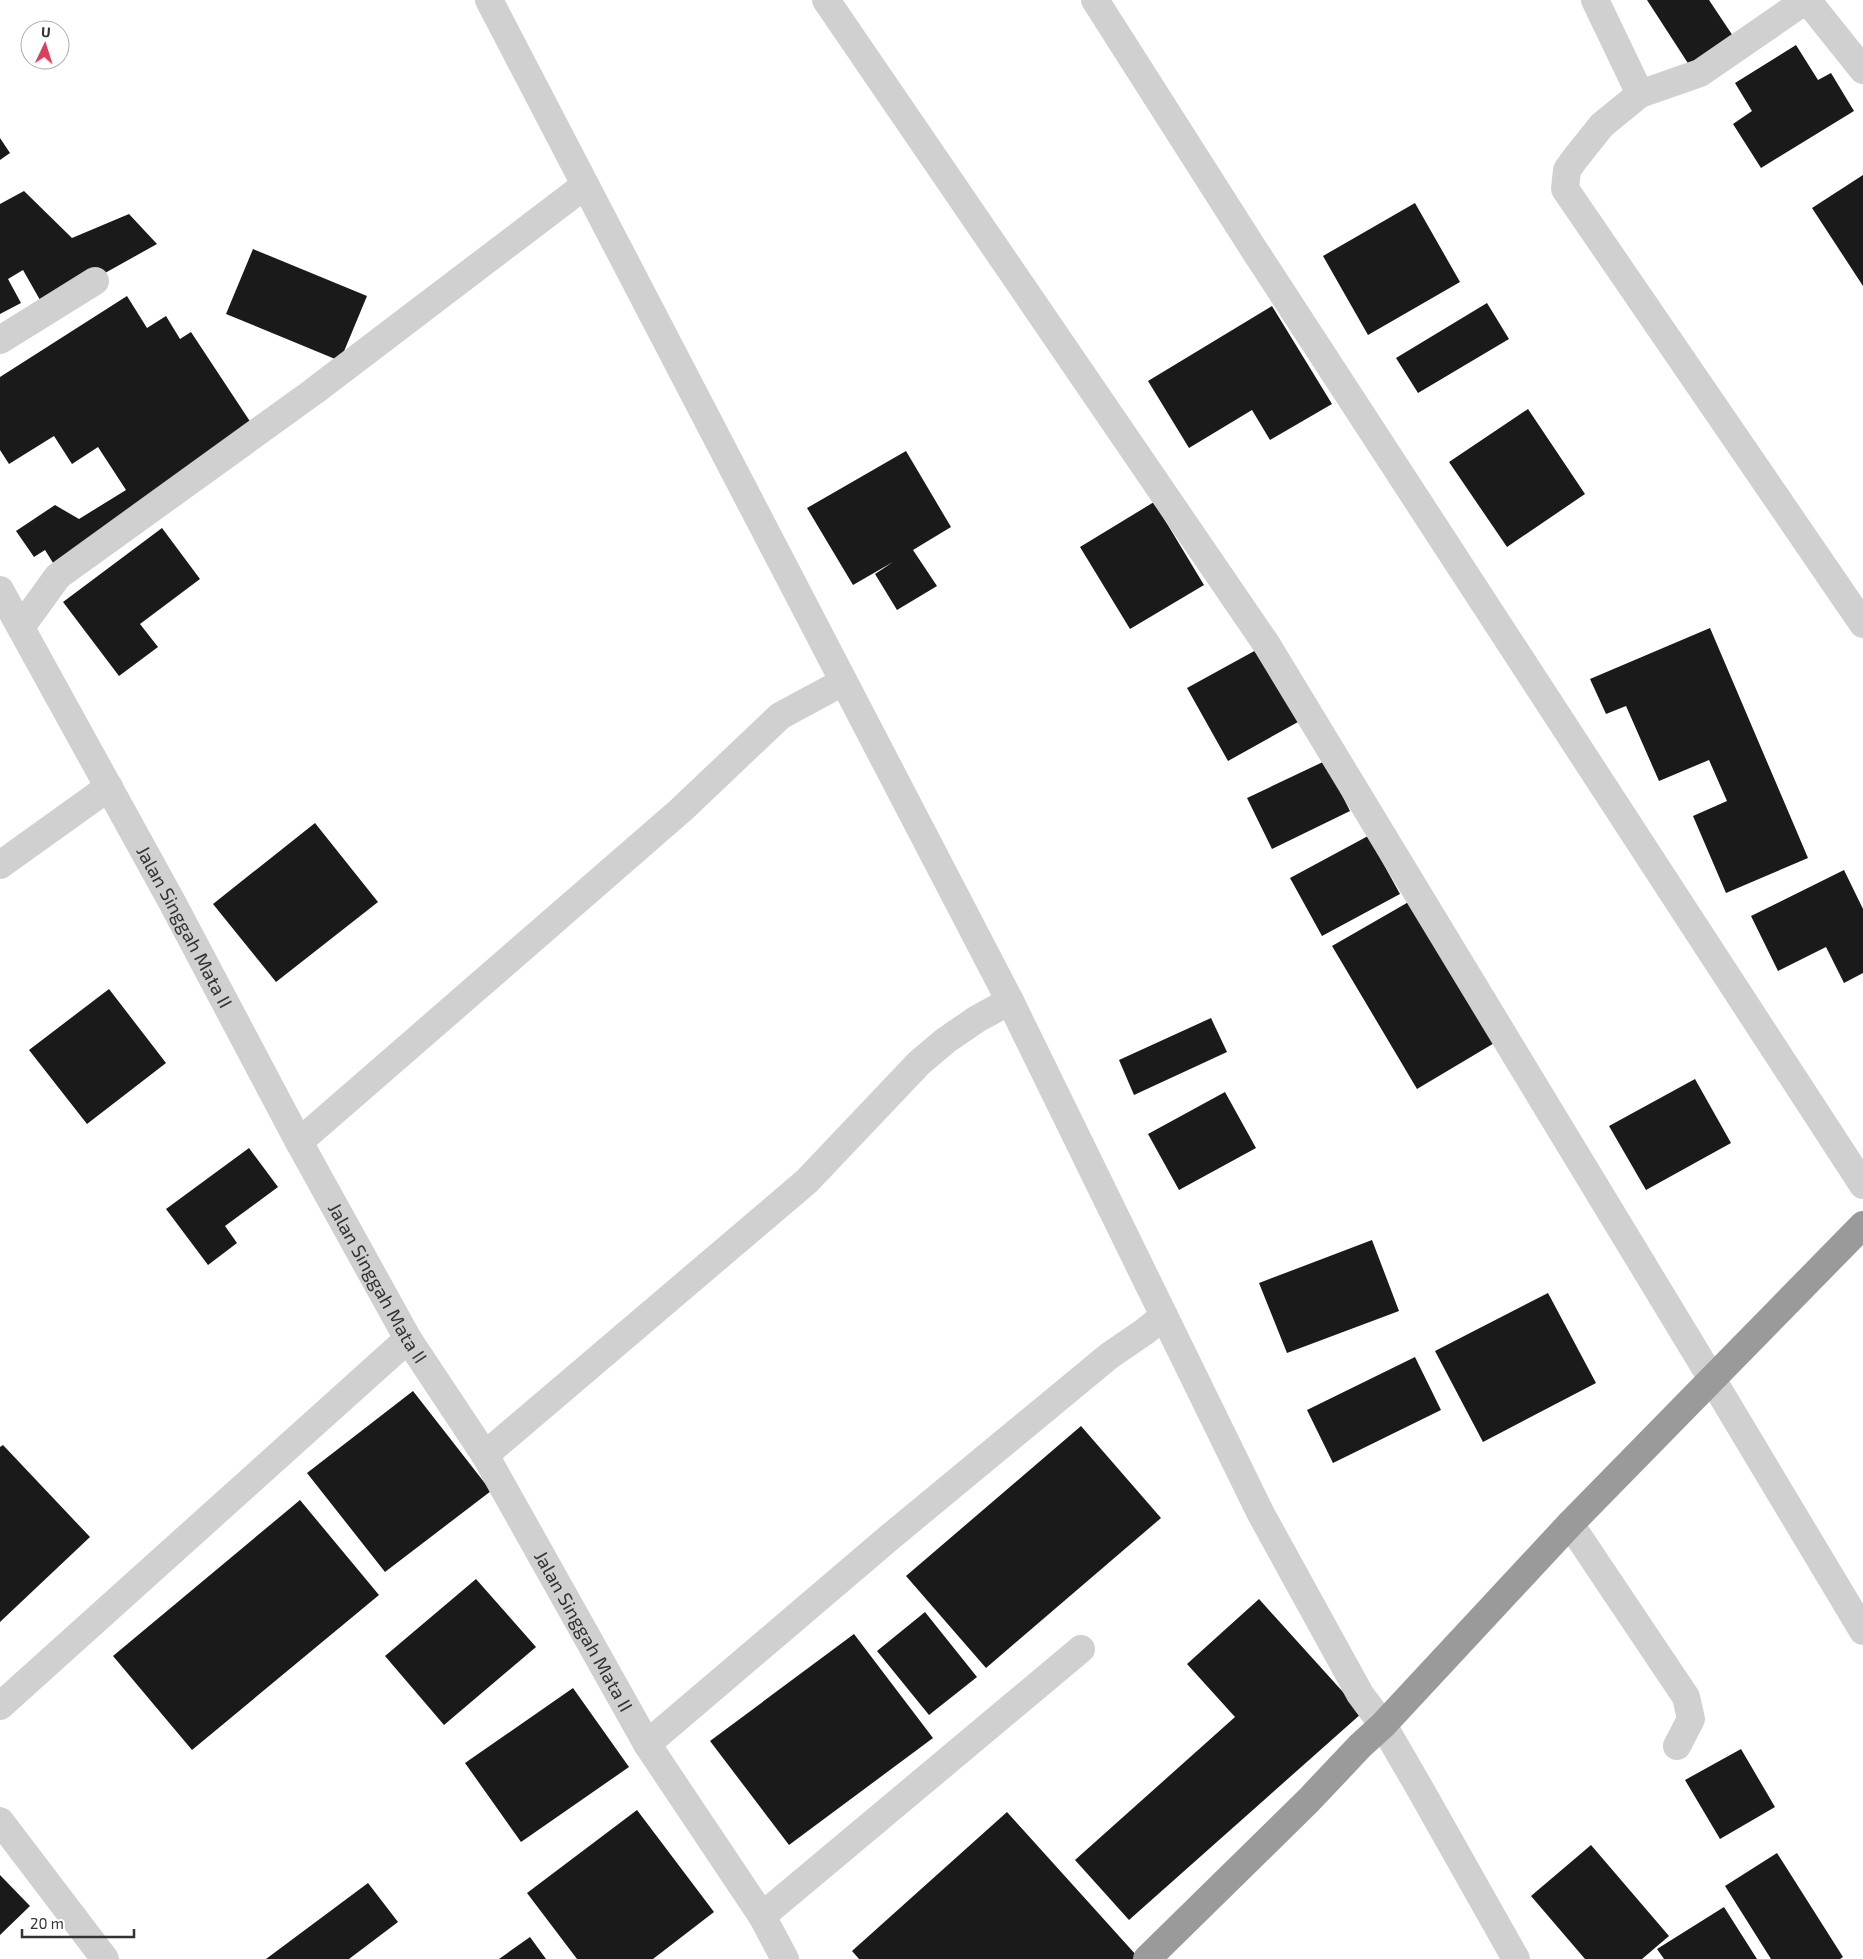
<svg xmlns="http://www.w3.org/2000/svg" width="1863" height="1959" font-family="'Exo 2',sans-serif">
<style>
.building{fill:#1a1a1a}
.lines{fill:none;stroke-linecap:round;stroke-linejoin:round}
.minor{stroke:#d0d0d0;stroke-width:28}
.highway{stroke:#9a9a9a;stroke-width:28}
.labels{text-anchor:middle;stroke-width:5;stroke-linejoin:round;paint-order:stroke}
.street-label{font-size:19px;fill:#333;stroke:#fff}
</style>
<rect width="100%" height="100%" fill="#fff"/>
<path class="building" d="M1647 0H1709L1737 42 1693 71Z
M1796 45 1818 80 1831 73 1854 111 1761 168 1733 124 1752 111 1735 83Z
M0 138 10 153 0 160Z
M1863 175V286L1812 208Z
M24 191 72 238 129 214 157 244 44 307 23 270 8 279 21 303 0 314V204Z
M1415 203 1460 282 1368 335 1323 256Z
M253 249 367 296 340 361 226 314Z
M127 296 147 328 166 316 180 339 191 332 255 429 55 566 45 550 34 557 16 531 55 505 79 519 126 490 98 447 72 464 54 436 9 464 0 450V377Z
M1487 303 1509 339 1418 393 1396 358Z
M1272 306 1332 404 1270 440 1252 410 1189 448 1148 381Z
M1528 409 1585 494 1507 547 1449 462Z
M906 451 951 527 913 550 937 586 897 610 875 574 893 562 853 585 807 508Z
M1154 502 1204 585 1130 629 1080 547Z
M162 528 200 579 140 624 158 647 119 676 63 602Z
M1710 628 1808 858 1726 893 1693 816 1727 801 1709 760 1659 781 1626 706 1606 714 1590 679Z
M1258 649 1298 722 1228 761 1187 688Z
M1325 761 1350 811 1272 849 1247 798Z
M315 823 378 902 276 982 213 904Z
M1368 836 1400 894 1322 936 1290 878Z
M1844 870 1863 909V973L1844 983 1826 947 1778 971 1751 916Z
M1412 900 1496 1042 1417 1089 1332 946Z
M109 989 166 1063 87 1124 29 1050Z
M1211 1018 1227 1052 1134 1095 1119 1060Z
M1695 1079 1731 1143 1646 1190 1609 1126Z
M1225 1092 1256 1148 1179 1190 1148 1134Z
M249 1148 278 1187 225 1226 237 1243 208 1265 166 1209Z
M1372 1240 1399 1311 1287 1353 1259 1283Z
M1548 1293 1596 1383 1483 1442 1435 1351Z
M1415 1357 1441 1410 1333 1463 1307 1410Z
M413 1391 491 1491 385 1572 307 1473Z
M1081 1426 1161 1518 986 1668 906 1576Z
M3 1445 90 1537 0 1622V1447Z
M300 1500 379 1595 192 1750 113 1656Z
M476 1579 536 1647 444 1725 385 1656Z
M1259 1599 1362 1713 1129 1920 1075 1860 1235 1717 1187 1664Z
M925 1612 977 1677 929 1715 877 1651Z
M854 1634 933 1738 789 1845 710 1741Z
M573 1688 629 1767 521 1842 465 1763Z
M1741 1749 1775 1807 1720 1839 1685 1780Z
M637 1810 714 1912 653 1959H577L527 1893Z
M1007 1812 1137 1956 1133 1959H859L852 1951Z
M1591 1845 1669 1936 1642 1959H1585L1531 1896Z
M1777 1853 1843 1957 1840 1959H1771L1725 1886Z
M0 1875 30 1906 0 1935Z
M368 1883 398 1922 349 1959H266Z
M1724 1907 1757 1959H1664L1657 1949Z
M530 1937 546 1959H499Z"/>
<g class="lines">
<g class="minor">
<path d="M489 0 1010 1001 1261 1514 1360 1694 1383 1725 1419 1787 1516 1959"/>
<path d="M826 0 1267 645 1712 1379 1863 1631"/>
<path d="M1095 0 1253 248 1863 1185"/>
<path d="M1595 0 1640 94"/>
<path d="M1806 0 1700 73 1640 94 1602 125 1574 160 1567 170 1565 189 1863 624"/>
<path d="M1807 0 1863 70"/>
<path d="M0 340 95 281"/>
<path id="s1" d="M0 590 172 902 299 1142 408 1339 485 1455 647 1744 762 1916 785 1959"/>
<path d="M21 627 58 576 313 392 584 186"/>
<path d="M0 865 109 787"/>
<path d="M299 1142 681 810 780 716 843 682"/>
<path d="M485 1455 807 1181 919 1063 945 1041 977 1019 1010 1001"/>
<path d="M1570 1524 1686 1697 1691 1719 1677 1746"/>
<path d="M0 1706 408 1339"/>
<path d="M647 1744 890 1537 1109 1356 1144 1332 1164 1316"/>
<path d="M0 1821 105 1959"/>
<path d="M762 1916 1081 1649"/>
</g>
<path class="highway" d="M1147 1959 1309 1800 1360 1746 1383 1725 1570 1524 1863 1225"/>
</g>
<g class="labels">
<g class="street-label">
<text dy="7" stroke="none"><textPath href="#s1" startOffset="384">Jalan Singgah Mata II</textPath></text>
<text dy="7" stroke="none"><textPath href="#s1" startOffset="789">Jalan Singgah Mata II</textPath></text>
<text dy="7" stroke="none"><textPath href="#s1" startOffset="1194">Jalan Singgah Mata II</textPath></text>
</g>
</g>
<g transform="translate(45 45) rotate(4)"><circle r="24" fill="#ffffff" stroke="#adadad"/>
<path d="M0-4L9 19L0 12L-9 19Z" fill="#df3f5d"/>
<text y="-8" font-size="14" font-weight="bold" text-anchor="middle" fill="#333333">U</text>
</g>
<path d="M22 1929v8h112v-8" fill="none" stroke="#333333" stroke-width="2.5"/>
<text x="30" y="1929" font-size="15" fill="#333333" stroke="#ffffff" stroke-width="4" paint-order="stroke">20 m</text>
</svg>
